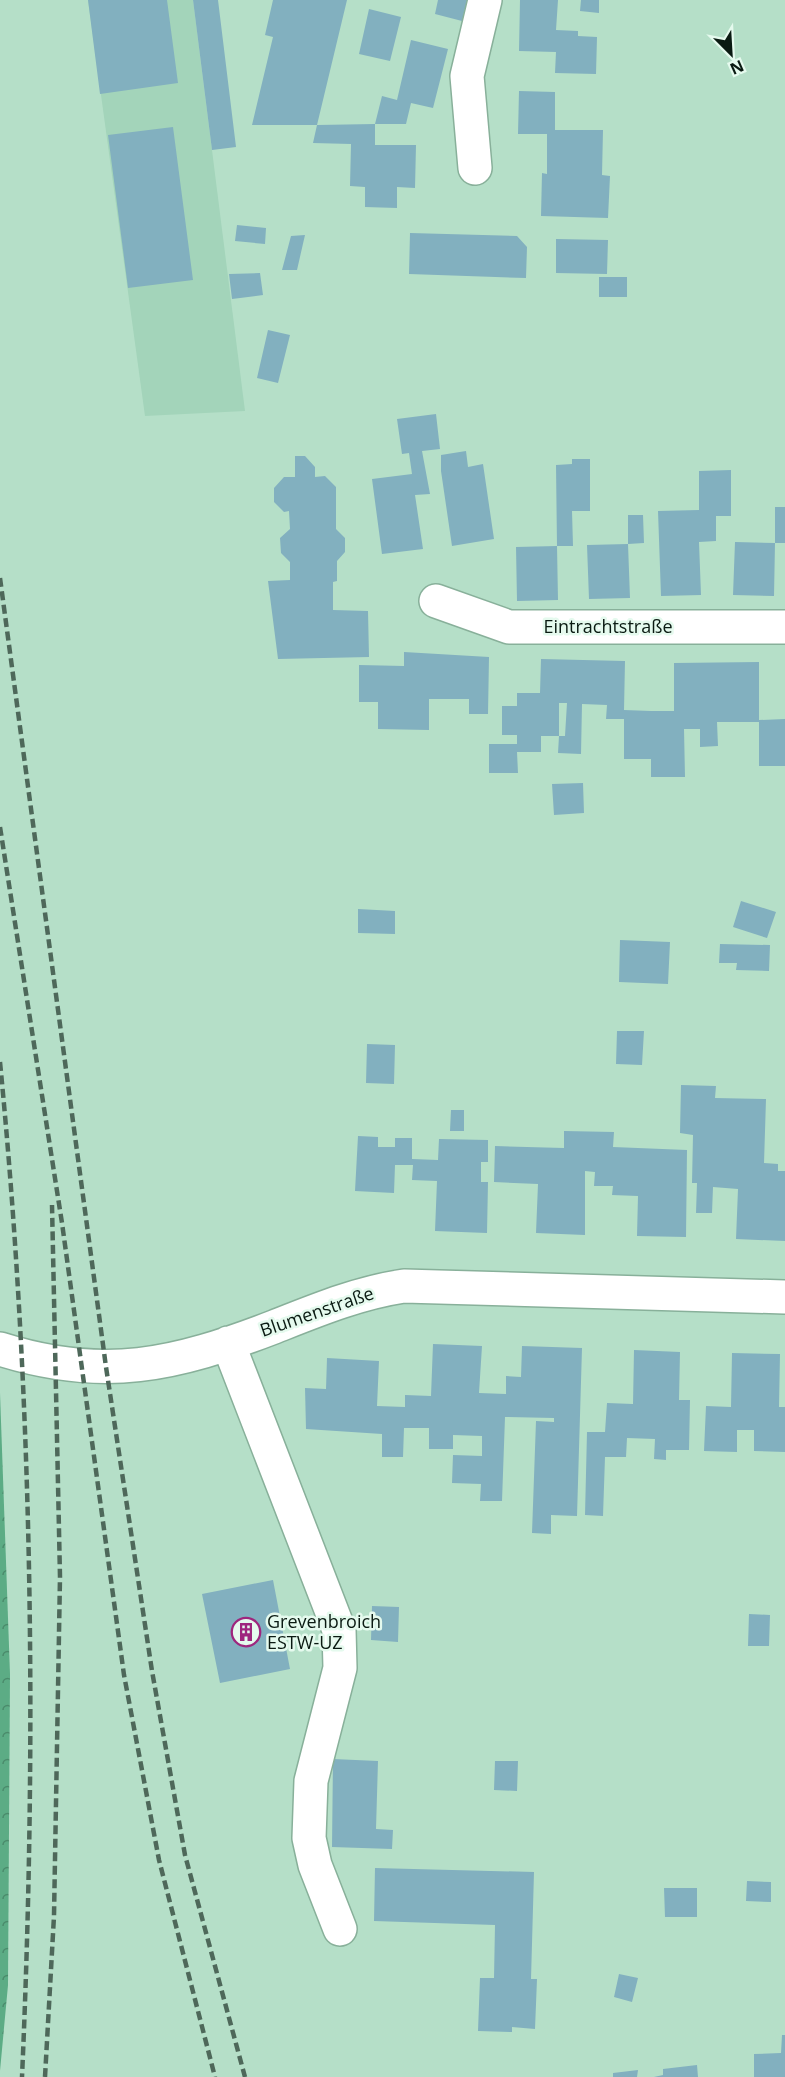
<svg xmlns="http://www.w3.org/2000/svg" width="785" height="2077" font-family="'Open Sans',sans-serif">
<style>
.built{fill:#a3d4ba}
.forest{fill:url(#forest-crowns)}
.building{fill:#82b0bf;fill-rule:evenodd}
.lines{fill:none;stroke-linecap:round;stroke-linejoin:round}
.minor-casing{stroke:#88b09a;stroke-width:36}
.minor{stroke:#fff;stroke-width:33}
.rail{stroke:#4e685a;stroke-width:4.5;stroke-dasharray:9 4.5;stroke-linecap:butt}
.labels{text-anchor:middle;stroke-width:5;stroke-linejoin:round;paint-order:stroke}
.street-label{font-size:18px;fill:#0a1a12;stroke:#e5faee}
.poi-label{font-size:18px;fill:#0a1a12;stroke:#e5faee;text-anchor:start}
</style>
<defs>
<pattern id="forest-crowns" width="20" height="18" patternUnits="userSpaceOnUse" patternTransform="scale(1.5)"><rect width="20" height="18" fill="#5cac85"/><path d="M2 6a3 3 0 1 1 6 0M12 15a3 3 0 1 1 6 0" fill="none" stroke="#4a8b6b"/></pattern>
</defs>
<rect width="100%" height="100%" fill="#b5dfc8"/>
<path class="built" d="M88 0H193L245 411 145 416Z"/>
<path class="forest" d="M0 1393 10 1674 8 1985 0 2071Z"/>
<path class="building" d="M88 0H167L178 83 100 94Z
M193 0H218L236 147 212 150Z
M273 0H347L317 125H252L273 37 265 35Z
M438 0H467L462 21 435 14Z
M520 0H558L556 30 578 31V36L597 37 596 74 555 73 556 52 519 51Z
M581 0H599V13L580 11Z
M369 9 401 17 390 61 359 54Z
M411 40 448 49 433 108 411 103 406 124H375L382 96 397 100Z
M519 91 555 92V130H603L602 175 610 176 608 218 541 216 542 173 547 174V134H518Z
M375 124V145H416L415 188 397 187V208L365 207V187L350 186 351 144 313 143 317 125Z
M173 127 193 280 128 288 108 135Z
M237 225 266 228 265 244 235 241Z
M410 233 517 236 527 247 526 278 409 274Z
M305 235 297 270H282L291 236Z
M556 239 608 240 607 274 556 273Z
M260 273 263 295 232 299 229 274Z
M599 277H627V297H599Z
M268 330 290 335 278 383 257 378Z
M436 414 440 449 422 451 430 494 415 495 423 549 382 554 372 479 412 474 409 453 402 454 397 419Z
M466 451 468 467 483 464 494 539 452 546 441 471V455Z
M295 456H305L315 467V477L325 476 336 487V529L345 538V552L337 561V581L333 582V610L368 611 369 657 278 659 268 581 290 580V562L281 553 280 538 290 529 289 511 284 512 274 502V488L284 477H295Z
M572 459H590V511H572L573 546H557L556 465 572 464Z
M731 470V516H716V541L699 542 701 595 661 596 658 511 699 510V471Z
M775 507H785V543H775Z
M628 515H643L644 543 628 544Z
M735 542 775 543 774 596 733 595Z
M628 544 630 598 589 599 587 545Z
M557 546 558 600 517 601 516 547Z
M404 652 489 657 488 714H469V699H429V730L378 729V702H359V665L404 666Z
M541 659 625 661 624 710 651 711H674V663L759 662V720L785 719V766H759V722H717L718 746 700 747V729H684L685 777H651V759H624V719H606L607 705 582 704 581 754 558 753 559 736H541V752H517L518 773H489V744H517V735H502V706H517V693H540ZM559 703H567L565 736H559Z
M583 783 584 813 554 815 552 784Z
M741 901 776 912 767 938 733 927Z
M358 909 395 911V934L358 933Z
M620 940 670 942 668 984 619 982Z
M720 944 770 945 769 971 736 970 737 963H719Z
M617 1031H644L642 1065 616 1064Z
M367 1044 395 1045 394 1084 366 1083Z
M681 1085 716 1086 715 1098 766 1099 764 1163 778 1164V1171H785V1241L736 1239 738 1189 713 1187 712 1213H696L697 1183H692L693 1135 680 1133Z
M451 1110H464V1131H450Z
M564 1131 614 1132 613 1147 687 1150 686 1237 637 1236 638 1196 612 1195 613 1186H594L595 1172 585 1171V1235L536 1233 538 1184 494 1182 495 1146 564 1148Z
M358 1136 378 1137V1147H395V1138H412V1159L438 1160 439 1139 488 1140V1162H481V1182H488L487 1233 435 1231 437 1181 412 1180 413 1165H395L394 1193 355 1191Z
M433 1344 482 1346 479 1393 506 1394V1376L521 1377 522 1346 582 1348 577 1516 551 1515V1534L532 1533 536 1421 554 1422V1418L505 1417 502 1501H480L481 1484 452 1483 453 1455 482 1456V1436L453 1435V1449H429V1428H404L403 1457H382V1434L306 1429 305 1388 326 1389 327 1358 379 1361 377 1406 405 1407V1395L431 1396Z
M634 1350 680 1352 679 1400H690L689 1450H666V1460L654 1459 655 1439 627 1438 626 1457H605L603 1516 585 1515 587 1432H605L607 1403 633 1404Z
M732 1353 780 1354 779 1407H785V1452L754 1451V1430H737V1452L704 1451 706 1406 731 1407Z
M273 1580 290 1669 220 1683 202 1594Z
M372 1606 399 1607 398 1642 371 1640Z
M749 1614 770 1615 769 1646H748Z
M333 1759 378 1761 376 1829 393 1830 392 1849 332 1847Z
M495 1761H518L517 1791 494 1790Z
M375 1868 534 1872 531 1979H537L535 2029 512 2027V2032L478 2031 480 1978H494L495 1925 374 1921Z
M747 1881 771 1882V1902L746 1901Z
M664 1888H697V1917H665Z
M619 1974 638 1978 632 2002 614 1997Z
M782 2035H785V2077H754V2054L781 2053Z
M697 2065 698 2077H654L663 2075V2069Z
M638 2070 637 2077H613V2073Z"/>
<g class="lines">
<g class="minor-casing">
<path id="minor" d="M475 168 467 76 485 0
M436 601 509 627H785
M228 1343 339 1630 340 1668 311 1781 309 1838 315 1865 340 1929
M0 1349C104 1382 175 1365 274 1327 317 1310 358 1293 404 1286L785 1297"/>
</g>
<use href="#minor" class="minor"/>
<path class="rail" d="M0 578 106 1367 152 1671 185 1855 245 2077
M0 827 62 1223 124 1675 159 1860 215 2077
M0 1062C33 1399 37 1739 22 2077
M45 2077 54 1916 60 1577 52 1205"/>
</g>
<defs>
<g id="building-ring" transform="scale(1.5)"><circle r="9.5" fill="#e5faee" stroke="#9e267e" stroke-width="1.5"/><path d="M-4-6H4V6H1V3H-1V6H-4ZM-2.5-4.3h1.7v1.8h-1.7ZM.8-4.3h1.7v1.8H.8ZM-2.5-1h1.7V.8h-1.7ZM.8-1h1.7V.8H.8Z" fill="#9e267e"/></g>
</defs>
<g fill-rule="evenodd">
<use href="#building-ring" x="246" y="1632"/>
</g>
<g class="labels">
<g class="street-label">
<text x="608" y="633">Eintrachtstraße</text>
<text transform="translate(317 1312) rotate(-19)" y="6">Blumenstraße</text>
</g>
<g class="poi-label">
<text x="267" y="1628">Grevenbroich<tspan x="267" dy="21">ESTW-UZ</tspan></text>
</g>
</g>
<g transform="translate(731 54) rotate(156)" stroke="#e5faee" stroke-width="4.5" paint-order="stroke">
<path d="M0-4.5L10 22L0 15L-10 22Z" fill="#0a1a12"/>
<text y="-9" font-size="16" font-weight="bold" text-anchor="middle" fill="#0a1a12">N</text>
</g>
</svg>
